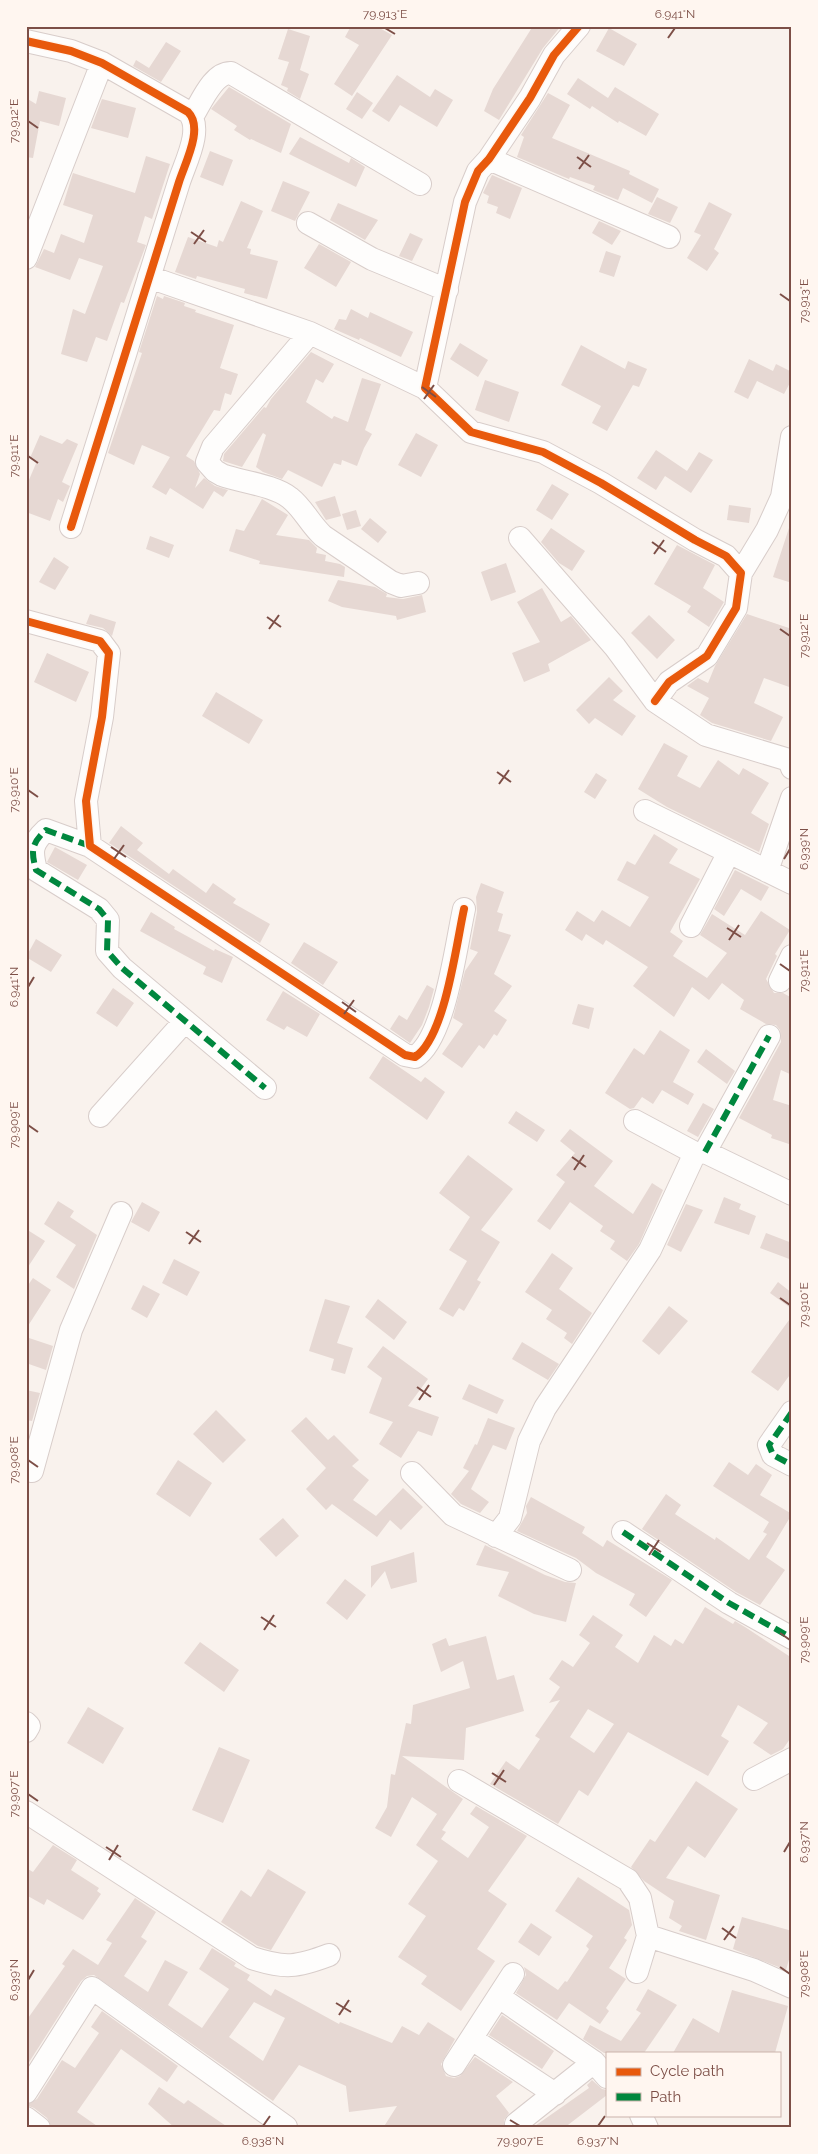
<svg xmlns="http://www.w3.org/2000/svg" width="818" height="2154" font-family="Raleway,sans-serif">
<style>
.building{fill:#e6d8d3;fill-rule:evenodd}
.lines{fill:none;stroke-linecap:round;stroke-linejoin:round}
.minor-casing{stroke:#d8cdca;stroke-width:24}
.minor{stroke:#fefdfc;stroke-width:22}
.quiet{stroke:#00873e;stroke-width:6;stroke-dasharray:12 6;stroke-linecap:butt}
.cycleway-casing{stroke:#fff6f0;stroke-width:11}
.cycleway{stroke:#e8590c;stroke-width:8}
.ticks{fill:none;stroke:#7d4f47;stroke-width:2}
.neatline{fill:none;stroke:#7d4f47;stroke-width:2}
.ticks-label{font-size:12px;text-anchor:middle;fill:#7d4f47}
</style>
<rect width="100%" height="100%" fill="#f9f2ed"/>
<path class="building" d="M351 26H376L392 35 352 96 334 84 359 45 345 37Z
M533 26H561L543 48 499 120 484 111 493 89Z
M609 28 637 44 624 66 596 51Z
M288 29 310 36 300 70 309 74 300 99 287 91 288 88 281 85 289 62 278 59Z
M166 42 181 51 161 82 133 66 136 60 149 68Z
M397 75 430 97 435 89 453 100 437 127 400 105 389 122 372 111Z
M578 78 608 98 615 87 659 114 646 136 619 121 618 123 592 106 590 109 567 94Z
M229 87 291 124 281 153 251 139 250 140 234 130 237 126 211 109Z
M39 91 66 98 59 126 40 121 33 158 26 157V98L36 104Z
M357 92 373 103 362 119 346 109Z
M548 93 570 105 552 138 630 171 629 174 659 189 652 203 623 188 618 200 593 190 595 186 570 177 569 179 517 157 524 137 521 135Z
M102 99 136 108 128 138 91 128Z
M300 137 349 163 351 158 365 167 356 187 289 154Z
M210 151 233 160 223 186 200 177Z
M146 156 170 164 152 219 145 216 137 242 146 245 124 303 121 302 107 341 96 337 87 362 61 354 73 309 85 314 103 266 79 258 70 280 35 267 44 249 54 253 61 234 84 243 93 215 63 205 73 173 135 193Z
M492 175 522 188 510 219 496 213 498 207 487 203 489 196 483 193Z
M283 181 310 192 295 221 271 211Z
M657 197 678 207 670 223 648 214Z
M241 201 263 211 247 248 251 249 250 254 278 261 267 299 244 293 245 289 197 276 196 279 175 272 188 237 217 247 219 240 223 242Z
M709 202 732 214 714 249 719 253 707 271 687 258 701 235 694 232Z
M338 203 378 220 365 240 330 220Z
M599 221 621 231 612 245 592 233Z
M410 233 423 239 412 261 399 256Z
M319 244 351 262 336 287 304 268Z
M606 251 621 256 614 277 599 272Z
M157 296 163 299 164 296 185 303 184 306 196 310 195 312 234 325 220 368 238 374 231 395 225 393 220 411 214 410 186 456 194 461 200 474 195 488 204 478 215 486 228 490 223 497 214 491 203 509 170 488 166 495 152 487 170 457 142 445 134 465 108 453 142 353 139 352Z
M351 309 368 318 370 312 413 332 401 357 360 338 359 340 334 329 339 319 346 320Z
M460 343 488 360 478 377 450 359Z
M581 345 625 369 628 361 647 369 639 387 633 385 607 431 592 423 601 406 561 385Z
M311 352 334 364 323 383 316 379 306 402 332 419 334 416 348 422 362 378 381 384 365 430 372 434 364 448 357 466 342 460 341 465 334 463 322 487 288 470 282 479 263 472 256 467 266 435 263 433 242 467 223 461 224 454 264 407 266 408 271 399Z
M749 359 773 371 776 364 792 372V379L784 394 757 381 748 399 734 392Z
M485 380 519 392 509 422 475 410Z
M416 433 438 445 421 477 398 465Z
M40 435 62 444 67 439 78 444 62 482 70 486 63 502 58 499 50 521 26 512V487L37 461 30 458Z
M656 450 687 471 699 452 713 460 691 493 665 476 656 490 637 478Z
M552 484 569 494 552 520 536 510Z
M335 496 341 516 326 520 315 502Z
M262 499 288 515 276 535 309 540 317 548 316 553 326 555 325 561 340 564 345 567 344 577 259 564 260 561 229 551 236 529 244 531Z
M729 505 751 508 749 523 727 520Z
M356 510 361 526 347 530 342 514Z
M370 518 387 532 378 543 361 529Z
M551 528 585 551 572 571 559 563 541 542Z
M789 528 792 529V583L773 577Z
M150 536 174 545 169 558 146 549Z
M677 545 715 565 703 588 724 602 709 627 687 612 691 606 654 584Z
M54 557 69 567 55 590 39 582Z
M506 563 516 592 491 601 481 572Z
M338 580 375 587 387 594 386 597 403 599 422 595 426 612 397 620 396 616 342 607 328 601Z
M542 588 561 622 571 616 591 640 548 664 550 671 524 682 512 653 540 642 517 602Z
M90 614 116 622 112 636 103 628 86 624Z
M747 614 792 629V688L764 678 754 703 783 717 771 741 712 723 700 715 709 698 687 686 698 678 708 683 715 666Z
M649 615 675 640 657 659 631 633Z
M47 653 89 672 76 702 34 682Z
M609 677 623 691 613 700 636 716 622 736 595 718 589 724 576 710Z
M216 692 263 720 249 744 202 716Z
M664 743 688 756 677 776 700 788 718 760 739 775 743 768 769 783 751 813 769 824 759 852 667 807 638 789Z
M596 773 607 780 595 799 584 792Z
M121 826 143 843 137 850 169 874 173 869 206 893 213 883 236 899 233 903 270 924 260 943 109 843Z
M654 834 678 849 669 863 700 879 670 932 683 941 673 956 707 978 727 953 700 935 712 914 745 935 761 911 790 930 775 954 777 956 766 979 774 993H783L792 998V1075L781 1070 773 1100 792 1106V1145L771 1138 772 1135 739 1118 781 1042 780 1030 776 1025 766 1024 740 1009 744 1000 722 983 709 1000 692 987 674 1017 633 986 648 967 606 940 603 945 586 934 582 941 565 930 577 911 594 922 602 910 630 927 649 897 617 880 627 861 635 865Z
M55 847 87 865 78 880 47 862Z
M735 870 769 887 761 901 741 889 724 916 714 909Z
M481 883 504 892 497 912 503 914 498 931 511 935 494 974 512 986 494 1011 507 1020 497 1036 494 1034 484 1049 479 1045 462 1068 442 1054 463 1024 453 1018 465 971 478 952 470 949 477 912 476 897Z
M151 912 175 927 174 929 214 951 215 949 233 957 222 983 203 974 206 967 140 931Z
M36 939 62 955 51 972 26 957Z
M304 942 338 962 323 985 291 963Z
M427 985 434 989 429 1007 422 1025 410 1043 390 1029 399 1015 407 1020Z
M113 988 134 1003 117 1027 96 1013Z
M283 991 320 1014 307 1037 287 1026 284 1030 266 1020Z
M578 1004 594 1008 589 1029 572 1024Z
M660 1030 690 1050 673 1082 694 1094 688 1105 662 1090 653 1104 642 1097 634 1108 630 1109 605 1093 634 1048 644 1055Z
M706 1049 735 1071 727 1084 697 1062Z
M383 1056 421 1082 425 1077 445 1092 427 1120 369 1078Z
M703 1103 714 1109 698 1137 687 1131Z
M516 1111 545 1130 537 1142 508 1123Z
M570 1129 613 1161 594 1186 633 1214 652 1183 663 1190 639 1244 627 1261 610 1249 615 1241 600 1231 603 1226 570 1202 550 1230 537 1221 565 1182 556 1175 575 1153 560 1141Z
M468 1155 513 1189 481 1230 500 1242 477 1280 481 1282 464 1311 459 1308 453 1317 439 1309 467 1261 449 1250 470 1217 439 1193Z
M724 1197 741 1204 739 1209 756 1216 749 1235 714 1223Z
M58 1201 74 1211 70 1217 97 1235 74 1289 56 1277 76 1245 44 1224Z
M142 1202 160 1212 149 1232 131 1222Z
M686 1204 703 1210 681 1252 667 1245Z
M26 1229 45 1241 26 1270Z
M766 1233 792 1243V1260L760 1248Z
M552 1253 573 1268 559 1289 592 1313 572 1344 564 1338 567 1333 546 1319 552 1310 525 1292Z
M174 1259 200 1272 187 1296 162 1283Z
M33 1278 51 1290 26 1329V1288Z
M778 1282 792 1293V1309L770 1293Z
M143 1285 160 1294 147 1318 131 1309Z
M325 1299 350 1306 337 1343 353 1348 345 1374 331 1370 334 1359 309 1351Z
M378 1299 407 1322 394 1340 365 1317Z
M669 1306 688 1321 659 1355 642 1341Z
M792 1316V1372L778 1391 751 1372Z
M29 1338 53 1346 46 1370 26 1363V1348Z
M522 1342 559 1364 548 1380 512 1359Z
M383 1346 428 1379 408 1406 439 1417 432 1436 418 1431 401 1458 379 1444 393 1422 369 1413 382 1378 367 1367Z
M469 1384 504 1400 497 1414 462 1399Z
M26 1390 40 1393 32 1421 26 1420Z
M216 1410 246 1440 223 1463 193 1434Z
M306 1417 328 1440 334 1435 359 1460 352 1466 369 1480 353 1500 376 1516 403 1488 423 1507 401 1530 390 1520 377 1537 332 1504 326 1510 306 1489 326 1468 291 1431Z
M488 1418 515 1428 506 1450 493 1445 471 1489 489 1502 480 1513 461 1504 451 1494 469 1471 463 1468 475 1444 477 1445Z
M178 1460 212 1483 190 1517 156 1494Z
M729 1462 748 1475 756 1464 772 1475 760 1495 792 1514 766 1557 785 1570 760 1605 736 1592 642 1529 666 1494 681 1505 675 1514 715 1540 716 1537 749 1560 767 1534 763 1532 769 1522 713 1486Z
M531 1497 585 1527 582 1533 603 1547 607 1540 672 1580 646 1617 629 1605 635 1594 596 1573 576 1558 517 1531 527 1513 526 1506Z
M283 1518 299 1536 276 1557 259 1539Z
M485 1545 545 1575 565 1582 576 1583 566 1622 534 1614 498 1596 509 1572 476 1565Z
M414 1552 417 1582 391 1589 385 1571 371 1588V1566Z
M345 1579 366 1595 347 1620 326 1603Z
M705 1607 733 1624 735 1621 745 1627 792 1658V1736L783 1749 771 1755 753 1743 768 1723 738 1705 721 1736 729 1741 708 1776 628 1732 588 1796 579 1790 558 1824 490 1784 506 1761 519 1770 540 1739 535 1736 560 1700 549 1703 560 1687 549 1679 562 1660 573 1667 590 1643 579 1635 593 1615 623 1635 615 1647 638 1663 654 1635 671 1646 675 1639 683 1644ZM588 1709 614 1724 594 1753 570 1737Z
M486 1636 497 1680 514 1675 524 1711 466 1728 464 1760 402 1756 463 1799 442 1830 446 1832 441 1839 468 1858 489 1827 470 1814 476 1806 527 1836 488 1891 507 1904 477 1949 495 1961 461 2011 421 1984 427 1976 398 1957 426 1916 408 1904 438 1861 416 1845 437 1814 412 1797 391 1837 375 1828 387 1807 391 1774 395 1775 406 1723 411 1724 413 1705 470 1688 463 1661 441 1672 432 1644 446 1638 449 1646Z
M200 1642 239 1670 224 1692 184 1663Z
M88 1707 124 1728 103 1764 67 1743Z
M219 1747 250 1760 223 1823 192 1810Z
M696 1781 738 1809 705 1858 688 1846 666 1878 720 1895 706 1940 679 1931 682 1926 669 1918 674 1901 644 1881 631 1867 650 1839 655 1842Z
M53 1845 77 1860 71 1870 99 1888 97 1891 101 1894 83 1920 47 1899 44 1905 26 1895V1868L33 1872Z
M268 1869 306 1892 271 1950 258 1946 221 1922 241 1890 251 1897Z
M578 1877 629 1910 632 1925 624 1938 627 1940 609 1968 626 1979 606 2008 609 2011 600 2024 569 2003 557 2020 516 1993 526 1975 524 1967 558 1990 565 1981 567 1982 589 1949 586 1946 593 1936 555 1911Z
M135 1898 156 1912 141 1937 147 1941 124 1976 148 1992 165 1960 188 1972 168 2005 202 2028 229 1989 199 1969 212 1948 236 1963 234 1966 250 1975 247 1980 271 1996 275 1989 339 2024 340 2022 392 2043 402 2026 419 2035 428 2022 455 2039 441 2064 446 2076 454 2078 460 2076 475 2057 513 2082 496 2096 509 2113 504 2120V2128H383L397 2106 349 2112 346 2086 299 2065 273 2101 94 1975 87 1976 81 1981 26 2067V2021L65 1966 62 1964 73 1949 98 1965 112 1943 106 1940ZM254 2002 285 2018 263 2061 229 2037Z
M742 1917 792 1931V1949L786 1970 733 1949Z
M531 1923 552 1937 539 1956 518 1942Z
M648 1989 677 2005 644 2053H604L583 2039 590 2025 621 2041 641 2013 636 2010Z
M732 1990 788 2006 775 2053H673L693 2018 719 2033Z
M102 2011 178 2066 167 2082 121 2049 77 2112 100 2128H52L47 2118 34 2108 26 2105 37 2099 62 2060 75 2068 99 2033 91 2027Z
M502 2015 554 2051 542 2069 489 2035Z
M592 2080 602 2089 607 2090V2095L564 2128H532L589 2088 587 2085Z
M159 2087 184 2104 188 2100 229 2128H175L148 2104Z"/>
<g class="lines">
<g class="minor-casing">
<path id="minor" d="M579 26 554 55 530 98 489 159 478 171 465 202 425 388 471 432 543 452 601 483 695 540 726 556 741 573 736 608 707 656 669 682 655 701
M26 41 71 51 102 63 188 112C204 128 185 163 179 182L71 527
M192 117C201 103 213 72 231 73L420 184
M489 159 669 237
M308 223 372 259 447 290
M26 258 102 63
M149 277 310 333 425 388
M310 333 213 447 207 462 215 471 222 475C241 482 274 485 290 498 303 508 310 524 323 536L391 582 401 586 418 583
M520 538 615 647 655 701 706 735 789 760 792 768
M741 573 767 530 782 497 792 437
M26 621 100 641 109 653 102 717 86 801 90 846 405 1055 415 1057C445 1038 456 945 464 909
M645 811 792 883
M90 846 46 830C31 844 31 851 36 870L99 909 108 920 107 951 122 968 265 1088
M767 871 792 798
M691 926 729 852
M780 981 792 956
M100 1116 185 1021
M635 1121 695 1153 705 1152 792 1194
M705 1152 769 1036
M792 1412 769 1445 773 1455 792 1465
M26 1469 32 1471 71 1330 121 1213
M412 1473 453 1515 570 1570
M623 1532 729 1603 792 1638
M496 1536 510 1518 529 1441 545 1408 650 1250 695 1153
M26 1723 29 1726 26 1731
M754 1779 792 1759
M459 1781 628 1880 640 1898 648 1936 637 1972
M26 1812 252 1958C285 1969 297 1967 329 1955
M648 1936 754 1970 792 1987
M499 1997 594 2062 607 2077
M472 2039 555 2094
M454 2065 513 1974
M26 2092 92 1988 286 2127
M641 2115 647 2128
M26 2118 39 2128
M516 2124 594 2062"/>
</g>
<use href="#minor" class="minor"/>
<path class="quiet" d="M90 846 46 830C31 844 31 851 36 870L99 909 108 920 107 951 122 968 265 1088
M705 1152 769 1036
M792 1412 769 1445 773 1455 792 1465
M623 1532 729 1603 792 1638"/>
<g class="cycleway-casing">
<path id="cycleway" d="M579 26 554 55 530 98 489 159 478 171 465 202 425 388 471 432 543 452 601 483 695 540 726 556 741 573 736 608 707 656 669 682 655 701
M26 41 71 51 102 63 188 112C204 128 185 163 179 182L71 527
M26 621 100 641 109 653 102 717 86 801 90 846 405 1055 415 1057C445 1038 456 945 464 909"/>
</g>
<use href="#cycleway" class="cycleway"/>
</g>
<path class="ticks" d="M385 28 395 34M668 38 675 28M28 121 38 128M577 157 591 167M579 169 589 155M191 232 206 242M194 244 204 230M780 294 790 301M422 387 436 397M424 399 434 385M28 456 38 463M652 542 666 552M654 554 664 540M267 617 281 627M269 629 279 615M780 629 790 636M497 772 511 782M499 784 509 770M28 790 38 797M111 847 126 857M114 859 124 845M784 859 790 849M727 928 741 937M729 940 739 925M780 964 790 971M28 987 34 977M342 1002 356 1012M344 1014 354 1000M28 1125 38 1132M572 1157 586 1167M574 1170 584 1155M186 1232 201 1242M189 1244 199 1230M780 1298 790 1305M417 1387 431 1397M419 1400 429 1385M28 1460 38 1467M647 1543 661 1552M649 1555 659 1540M261 1617 276 1627M264 1630 274 1615M780 1633 790 1640M492 1773 506 1782M494 1785 504 1770M28 1794 38 1801M106 1847 121 1857M784 1852 790 1842M109 1860 118 1845M722 1928 736 1938M724 1940 734 1926M780 1967 790 1974M28 1980 34 1970M336 2003 351 2012M339 2015 349 2000M510 2120 520 2126M263 2126 270 2116M598 2126 605 2116"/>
<rect width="818" height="2154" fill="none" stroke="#fff6f0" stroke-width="55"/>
<rect x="606" y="2052" width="175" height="65" fill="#fff6f0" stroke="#cbb3ac"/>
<rect x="616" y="2068" width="25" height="8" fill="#e8590c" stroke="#cbb3ac"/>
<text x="650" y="2076" font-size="15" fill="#7d4f47">Cycle path</text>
<rect x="616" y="2093" width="25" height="8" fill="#00873e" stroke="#cbb3ac"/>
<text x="650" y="2102" font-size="15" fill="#7d4f47">Path</text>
<rect x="28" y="28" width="762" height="2098" class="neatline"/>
<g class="ticks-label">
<text x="385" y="18">79.913°E</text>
<text x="675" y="18">6.941°N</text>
<text transform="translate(14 121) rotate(-90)" y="4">79.912°E</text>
<text transform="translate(804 301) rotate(-90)" y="4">79.913°E</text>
<text transform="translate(14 456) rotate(-90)" y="4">79.911°E</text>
<text transform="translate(804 636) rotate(-90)" y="4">79.912°E</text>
<text transform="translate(14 790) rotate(-90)" y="4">79.910°E</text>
<text transform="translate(804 849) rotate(-90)" y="4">6.939°N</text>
<text transform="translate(804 971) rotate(-90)" y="4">79.911°E</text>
<text transform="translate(14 987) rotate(-90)" y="4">6.941°N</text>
<text transform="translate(14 1125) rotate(-90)" y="4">79.909°E</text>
<text transform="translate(804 1305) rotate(-90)" y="4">79.910°E</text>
<text transform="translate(14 1460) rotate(-90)" y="4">79.908°E</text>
<text transform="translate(804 1640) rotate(-90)" y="4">79.909°E</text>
<text transform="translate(14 1794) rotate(-90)" y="4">79.907°E</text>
<text transform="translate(804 1842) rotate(-90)" y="4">6.937°N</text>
<text transform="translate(804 1974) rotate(-90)" y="4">79.908°E</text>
<text transform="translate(14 1980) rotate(-90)" y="4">6.939°N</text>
<text x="263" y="2145">6.938°N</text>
<text x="520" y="2145">79.907°E</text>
<text x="598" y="2145">6.937°N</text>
</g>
</svg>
